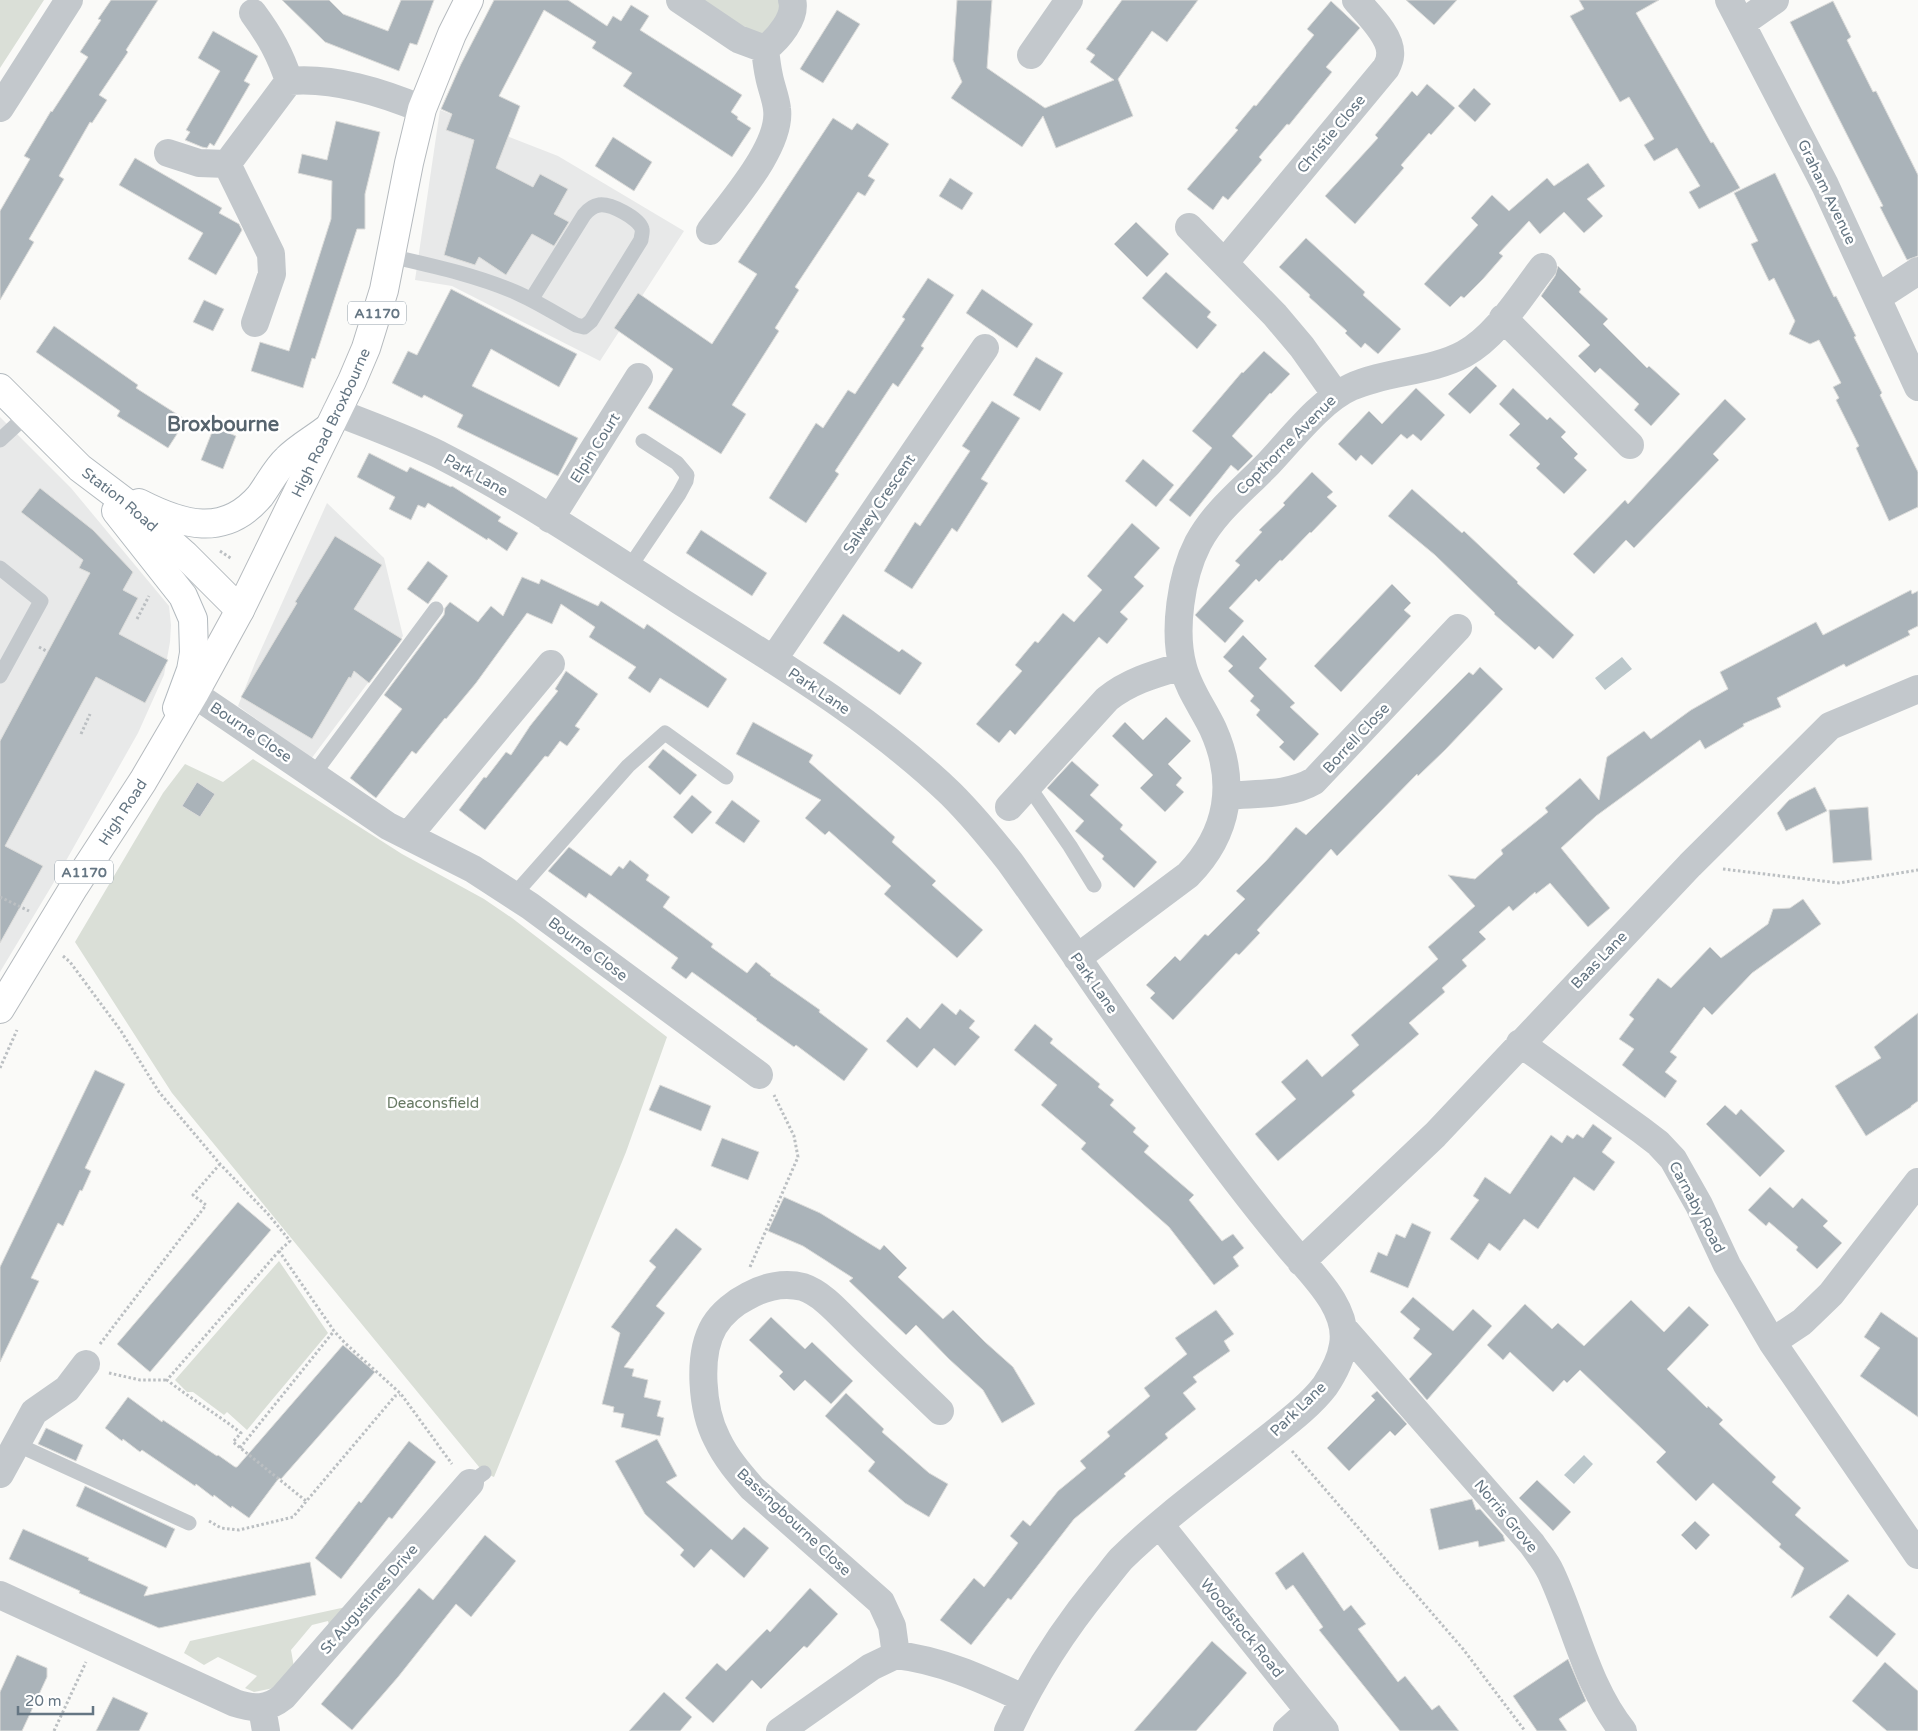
<svg xmlns="http://www.w3.org/2000/svg" width="1918" height="1731" font-family="'Varela Round',sans-serif">
<style>
.built{fill:#e8e9e9}
.green{fill:#dadfd7}
.water{fill:#bbc7cb}
.building{fill:#aab3b9;stroke:#dcdcda}
.lines{fill:none;stroke-linecap:round;stroke-linejoin:round}
.secondary-casing{stroke:#b3babf;stroke-width:30}
.primary-casing{stroke:#b5babe;stroke-width:30}
.path{stroke:#bbbfc2;stroke-width:3;stroke-dasharray:2.5 2.5;stroke-linecap:butt}
.service{stroke:#c3c8cc;stroke-width:15}
.minor{stroke:#c3c8cc;stroke-width:28}
.secondary{stroke:#fff;stroke-width:28}
.primary{stroke:#fff;stroke-width:28}
.labels{text-anchor:middle;stroke-width:5;stroke-linejoin:round;paint-order:stroke}
.shield{fill:#fff;stroke:#939fa8;stroke-width:1}
.shield-label{font-size:14px;font-weight:bold;fill:#657683}
.street-label{font-size:15px;fill:#657683;stroke:#fff}
.park-label{font-size:15px;fill:#687a64;stroke:#fff}
.district-label{font-size:20px;font-weight:bold;fill:#57646e;stroke:#fff}
</style>
<rect width="100%" height="100%" fill="#fafaf8"/>
<path class="built" d="M440 110 558 156 684 231 600 361 452 286 415 280Z
M0 417 71 488 169 606 171 625 170 642 164 675 138 733 54 882 0 972Z
M327 503 384 558 403 636 311 759 238 706 255 663Z"/>
<path class="green" d="M0 0H44L0 68Z
M699 0H778L781 7V16L763 34H754Z
M253 759 402 854 484 899 512 918 667 1037 626 1152 494 1477 484 1473 172 1093 75 942 163 793 185 764 223 782Z
M279 1261 328 1333 247 1430 227 1412 224 1415 193 1392H187L175 1380Z
M346 1607 330 1629 328 1621 312 1625 291 1650 294 1667 279 1687 254 1692 245 1688 257 1676 218 1657 204 1665 184 1653 190 1641Z"/>
<path class="water" d="M1622 657 1632 669 1605 690 1595 678Z
M1584 1455 1593 1464 1574 1484 1564 1475Z"/>
<path class="building" d="M111 0H158L126 50 128 52 99 95 107 100 92 123 90 122 59 176 64 179 29 239 34 242 0 300V211L30 159 24 156 51 111 52 112 88 57 80 52 101 20 98 19Z
M282 0H329L343 14 388 31 401 0H434L417 45 410 43 399 71 325 42Z
M494 0H568L607 26 613 16 621 21 631 5 649 16 640 30 742 95 731 112 738 117 737 119 751 128 732 157 623 86 632 73 592 48 596 42 544 10 499 96 520 106 496 168 533 187 540 174 568 189 554 214 569 222 554 246 532 234 506 275 479 257 475 265 444 255 474 140 446 130 452 114 441 109 461 64Z
M957 0H992L987 68 1045 108 1114 80 1090 62 1095 55 1086 49 1122 0H1198L1167 42 1152 31 1118 79 1133 116 1056 148 1043 116 1022 147 951 98 962 82 953 60Z
M1406 0H1457L1434 25Z
M1579 0H1659L1636 13 1711 143 1713 142 1740 188 1699 209 1689 192 1700 186 1677 148 1654 161 1644 145 1654 139 1629 97 1620 102 1570 16 1584 9Z
M1331 1 1360 28 1326 67 1332 72 1289 125 1287 124 1259 157 1262 160 1228 200 1223 196 1213 210 1187 189 1238 130 1235 128 1254 105 1256 106 1314 35 1307 29Z
M1833 1 1851 37 1847 40 1873 92 1876 91 1918 175V256L1907 260 1880 207 1883 206 1790 22Z
M837 10 860 24 823 83 800 69Z
M213 31 258 56 244 81 250 84 214 146 210 143 207 148 202 147 185 140 190 132 186 130 220 71 198 58Z
M1427 84 1455 108 1431 135 1429 133 1401 165 1404 168 1355 224 1325 196 1378 138 1375 135 1412 91 1417 96Z
M1474 88 1491 104 1475 122 1458 106Z
M833 118 852 130 857 123 889 144 868 176 875 180 865 196 858 192 795 287 799 290 775 328 779 331 732 405 746 414 721 454 648 408 673 369 614 328 638 293 712 344 757 274 738 262Z
M336 121 380 132 365 194V229H357L315 359 312 358 303 388 251 371 260 342 289 351 331 219 332 181 298 173 302 154 327 160Z
M613 137 652 162 634 191 595 166Z
M135 158 222 208 219 213 239 224 242 230 216 275 188 259 203 233 119 185Z
M1588 163 1605 186 1587 199 1603 216 1584 233 1564 212 1540 234 1529 221 1499 253 1503 256 1483 279 1464 298 1461 296 1450 307 1424 284 1478 225 1471 218 1492 195 1509 211 1547 178 1554 186Z
M1775 173 1834 297 1836 296 1856 336 1854 337 1882 393 1880 395 1918 472V507L1889 521 1856 448 1859 446 1836 400 1839 398 1833 387 1841 383 1819 340 1810 344 1789 334 1795 321 1774 278 1769 281 1751 244 1758 241 1734 193Z
M950 178 973 193 962 210 939 196Z
M1136 222 1169 254 1147 277 1114 244Z
M1306 238 1365 292 1363 295 1401 329 1378 354 1365 343 1361 348 1345 333 1347 331 1309 297 1310 295 1279 267Z
M1558 266 1581 289 1579 292 1608 319 1603 324 1647 368 1649 366 1680 394 1651 426 1634 410 1639 404 1600 368 1595 373 1578 356 1590 345 1541 296 1555 276Z
M1166 272 1211 312 1207 317 1217 325 1197 349 1142 298Z
M928 278 954 295 921 346 924 348 898 387 893 383 835 471 839 474 806 523 769 498 816 423 823 428 848 390 855 394 905 319 902 317Z
M451 289 577 354 559 387 491 349 472 386 578 438 558 476 457 427 463 415 424 395 422 398 392 383 408 351 417 355Z
M982 289 1033 324 1017 348 966 313Z
M204 300 224 309 213 331 193 322Z
M54 326 138 385 136 388 186 420 168 448 117 416 120 411 36 352Z
M1264 351 1290 374 1271 394 1270 393 1232 436 1253 456 1238 471 1231 465 1190 517 1169 500 1212 448 1192 431 1242 372 1243 373Z
M1036 357 1063 373 1040 411 1013 395Z
M1476 366 1497 386 1470 414 1448 394Z
M1416 388 1445 415 1421 441 1413 434 1407 439 1401 434 1372 465 1361 455 1356 461 1338 444 1369 411 1382 424Z
M1513 388 1547 420 1550 417 1566 432 1561 437 1578 454 1574 458 1587 470 1564 494 1536 468 1540 464 1509 435 1520 424 1499 404Z
M1725 399 1746 419 1713 454 1719 460 1634 548 1626 540 1594 574 1573 554 1625 500 1628 504Z
M992 401 1020 418 981 479 988 483 957 532 952 528 912 589 884 571 915 522 920 526 970 451 962 446Z
M214 427 236 436 223 469 201 460Z
M369 453 407 472 410 467 451 487 452 486 501 517 498 521 518 533 507 551 488 538 487 540 428 503 425 508 418 505 411 520 389 509 395 497 357 477Z
M1143 459 1174 485 1156 507 1125 481Z
M1312 472 1333 492 1327 497 1337 506 1311 533 1310 532 1282 561 1280 560 1259 582 1256 579 1229 608 1244 621 1225 643 1195 615 1240 565 1235 561 1262 532 1259 530 1285 505 1283 503Z
M40 488 93 530 133 572 123 590 138 598 119 634 168 660 145 703 96 677 5 846 43 866 0 943V741L90 573 79 568 83 560 21 512Z
M1412 489 1462 533 1464 531 1518 582 1517 583 1574 635 1553 659 1539 646 1535 650 1494 614 1495 613 1435 555 1388 516Z
M1132 523 1160 548 1134 577 1144 586 1120 612 1128 619 1107 644 1099 637 1015 735 1010 730 999 743 976 724 1022 671 1015 665 1035 641 1038 643 1063 613 1074 622 1102 590 1087 576Z
M701 530 767 573 752 596 686 553Z
M335 536 382 565 354 609 402 639 369 683 354 671 351 678 349 677 312 739 241 697 297 603 295 602Z
M428 561 448 576 428 604 407 589Z
M522 577 539 584 541 579 598 606 601 601 644 629 647 624 727 679 708 708 660 678 650 693 628 678 636 667 589 637 595 627 561 604 552 624 527 613 476 683 446 719 445 718 416 754 412 751 376 798 350 778 402 709 384 695 444 615 445 608 450 602 478 622 491 606 503 616Z
M1392 584 1411 603 1404 610 1411 616 1341 692 1314 666Z
M1911 590 1912 594 1918 591V626L1908 631 1910 635 1846 667 1844 664 1777 698 1781 707 1743 724 1744 726 1705 749 1700 740 1596 816 1561 848 1610 908 1588 927 1550 883 1536 894 1535 892 1513 911 1509 906 1479 932 1486 939 1462 960 1467 966 1442 988 1445 992 1409 1023 1419 1034 1352 1091 1355 1095 1278 1161 1255 1134 1296 1099 1281 1082 1307 1059 1322 1077 1359 1045 1351 1035 1438 959 1428 947 1475 906 1448 875 1475 879 1503 854 1501 850 1548 812 1545 808 1580 778 1599 800 1607 757 1644 731 1651 739 1691 710 1728 689 1720 672 1816 622 1823 635Z
M843 614 899 652 902 649 922 663 900 695 823 643Z
M1243 635 1267 659 1259 668 1295 703 1290 707 1319 734 1294 761 1279 747 1284 742 1256 715 1260 710 1250 701 1254 696 1228 671 1233 666 1223 657Z
M1480 667 1503 689 1445 750 1418 776 1417 774 1337 856 1331 849 1257 930 1260 933 1239 955 1236 953 1173 1020 1150 998 1155 993 1146 985 1175 956 1180 961 1205 934 1208 936 1245 899 1236 891 1266 861 1296 827 1306 835 1469 672 1473 675Z
M566 671 598 694 575 726 580 729 567 746 560 741 548 757 545 756 485 830 459 810 484 777 486 778 506 752 511 755 530 726 558 691 555 689Z
M1166 717 1191 741 1168 764 1182 778 1176 785 1184 792 1165 812 1140 788 1153 775 1112 736 1125 722 1143 740Z
M753 722 813 755 809 762 895 837 892 842 936 881 932 885 983 930 957 958 884 894 891 886 829 831 825 835 805 818 821 800 736 754Z
M663 749 697 775 680 795 648 767Z
M1072 761 1099 785 1090 795 1123 825 1120 829 1157 862 1134 888 1102 859 1104 856 1075 831 1084 821 1047 788Z
M197 782 215 794 200 817 182 806Z
M1815 787 1827 811 1786 831 1777 813 1789 800Z
M692 795 712 812 692 834 673 817Z
M732 800 760 821 744 843 715 823Z
M1868 807 1872 860 1833 863 1829 810Z
M569 847 611 876 619 866 623 869 630 860 649 875 646 880 670 897 663 907 713 944 711 947 747 973 756 962 771 974 770 975 820 1010 819 1012 868 1049 844 1081 796 1045 794 1047 756 1020 757 1019 692 972 686 979 671 968 678 958 589 893 586 898 548 871Z
M1803 899 1821 924 1752 973 1712 1015 1704 1007 1670 1052 1677 1057 1665 1072 1677 1081 1665 1098 1622 1065 1634 1049 1619 1039 1634 1019 1629 1015 1658 978 1671 988 1710 947 1721 958 1768 924 1773 909 1790 908Z
M942 1003 956 1015 960 1009 975 1021 969 1028 980 1037 955 1066 934 1048 917 1068 886 1041 907 1017 920 1029Z
M1918 1013V1101L1911 1106V1107L1866 1136 1835 1086 1881 1058 1874 1047Z
M1035 1024 1053 1039 1050 1043 1100 1084 1098 1087 1114 1100 1110 1105 1136 1128 1133 1132 1149 1146 1144 1152 1194 1195 1189 1200 1222 1241 1233 1234 1244 1248 1233 1257 1239 1266 1214 1285 1169 1227 1081 1149 1086 1143 1041 1105 1057 1085 1014 1050Z
M95 1070 125 1084 85 1168 91 1171 82 1191 80 1190 63 1226 58 1223 31 1278 39 1281 0 1362V1267Z
M660 1085 711 1106 701 1131 649 1110Z
M1725 1105 1736 1115 1741 1109 1785 1151 1760 1177 1706 1124Z
M1593 1124 1612 1138 1602 1152 1615 1162 1594 1191 1574 1177 1538 1229 1524 1219 1500 1251 1489 1243 1478 1260 1450 1239 1479 1200 1473 1196 1485 1177 1510 1194 1551 1135 1562 1143 1567 1135 1573 1139 1577 1134 1583 1138Z
M722 1138 759 1152 748 1180 711 1166Z
M1770 1187 1793 1208 1802 1198 1828 1221 1823 1226 1842 1243 1817 1269 1796 1250 1798 1247 1769 1222 1766 1226 1748 1210Z
M784 1197 820 1213 880 1250 884 1245 907 1268 898 1277 943 1319 953 1310 985 1342 1013 1367 1035 1404 1002 1423 983 1390 949 1359 916 1325 906 1335 849 1281 853 1278 803 1246 768 1231Z
M238 1202 271 1230 150 1372 117 1344Z
M1412 1223 1431 1232 1408 1288 1370 1272 1378 1252 1387 1256 1396 1234 1405 1238Z
M676 1228 702 1249 656 1306 665 1313 624 1367 634 1369 632 1376 648 1380 644 1397 661 1401 657 1416 664 1418 660 1436 621 1427 624 1414 613 1412 614 1407 602 1404 620 1333 611 1327 656 1267 649 1261Z
M1413 1297 1453 1331 1473 1309 1492 1326 1427 1400 1409 1379 1432 1354 1413 1338 1420 1329 1400 1312Z
M1631 1300 1664 1332 1689 1306 1709 1325 1667 1369 1707 1408 1708 1406 1723 1420 1719 1424 1776 1477 1772 1482 1801 1508 1795 1515 1849 1561 1791 1598 1804 1568 1779 1547 1781 1544 1713 1483 1696 1501 1656 1462 1666 1452 1580 1370 1567 1383 1564 1380 1553 1392 1510 1352 1503 1360 1487 1345 1525 1304 1552 1329 1558 1323 1584 1346Z
M1216 1310 1234 1334 1224 1341 1230 1351 1193 1377 1197 1382 1183 1393 1196 1409 1165 1434 1168 1438 1124 1474 1126 1476 1074 1519 1011 1600 1008 1598 971 1645 940 1620 974 1578 984 1587 1018 1543 1010 1536 1023 1520 1030 1526 1058 1491 1086 1468 1080 1461 1110 1436 1107 1432 1150 1396 1144 1388 1187 1354 1175 1338Z
M1881 1312 1918 1338V1417L1860 1376 1880 1348 1864 1337Z
M771 1317 805 1349 812 1342 853 1381 831 1404 805 1380 794 1391 779 1376 783 1372 749 1340Z
M343 1345 375 1372 281 1479 279 1478 249 1518 232 1506 231 1508 214 1495 213 1497 196 1484 195 1486 142 1450 140 1452 123 1439 122 1441 105 1428 128 1397 162 1422 163 1420 217 1456 218 1455 235 1467H237Z
M1377 1391 1407 1424 1395 1436 1390 1431 1349 1471 1327 1448 1375 1400 1371 1396Z
M846 1393 884 1429 882 1432 929 1473 948 1484 929 1517 905 1503 868 1471 875 1462 825 1416Z
M46 1428 83 1445 76 1461 38 1444Z
M657 1439 677 1476 666 1482 732 1540 744 1527 769 1548 744 1578 711 1549 694 1568 680 1555 684 1550 645 1514 615 1461Z
M409 1441 436 1462 392 1519 389 1517 341 1579 315 1558 359 1501 361 1503Z
M1537 1480 1571 1512 1553 1531 1519 1498Z
M85 1486 175 1529 166 1548 76 1506Z
M1472 1499 1476 1510 1480 1509 1503 1535 1505 1541 1479 1547 1478 1541 1439 1550 1430 1509Z
M1695 1521 1710 1535 1696 1550 1681 1535Z
M23 1529 89 1558 88 1560 148 1587 144 1596 310 1562 316 1595 159 1628 79 1593 80 1591 9 1559Z
M485 1535 516 1561 471 1617 456 1604 398 1677 352 1730 321 1704 419 1588 433 1600Z
M1303 1552 1344 1611 1351 1605 1366 1624 1358 1629 1398 1682 1405 1676 1432 1710 1439 1705 1459 1731H1400L1319 1630 1323 1627 1293 1585 1286 1590 1275 1573Z
M810 1588 838 1614 807 1648 804 1646 761 1689 752 1680 713 1723 685 1698 717 1663 726 1671 767 1629 770 1632Z
M1848 1594 1896 1634 1877 1657 1829 1617Z
M1212 1641 1247 1673 1196 1731H1134Z
M17 1655 47 1668V1677L22 1731H0V1692Z
M1568 1659 1586 1701 1559 1719 1567 1731H1537L1513 1696Z
M1885 1662 1918 1691V1731H1887L1852 1701Z
M664 1692 692 1717 680 1731H629Z
M113 1697 148 1713 139 1731H96Z"/>
<g class="lines">
<g class="secondary-casing">
<g id="secondary">
<path id="s1" d="M0 388 80 468 125 502 185 555 240 610"/>
<path d="M139 503C182 525 224 538 260 496 269 484 276 469 287 459 299 447 314 439 327 429"/>
<path d="M116 511 183 596 193 619 194 653 191 670 177 708"/>
</g>
</g>
<g class="primary-casing">
<g id="primary">
<path id="s2" d="M0 1009 74 887 143 781 194 694 240 610 352 381 366 348 384 290 409 163 422 109 452 34 469 0"/>
</g>
</g>
<path class="path" d="M220 551 232 559
M137 619 149 596
M39 647 48 652
M81 734 90 714
M1723 869 1839 883 1918 870
M0 897 29 911
M63 956 70 962 121 1031 159 1092 220 1164 268 1214 290 1241 279 1251 334 1331 345 1343 401 1394 452 1464
M0 1068 17 1030
M279 1251 167 1380C191 1399 217 1414 241 1433L233 1442 306 1501
M750 1267 798 1157 794 1136 774 1095
M100 1344 206 1205 193 1195 220 1164
M109 1373 140 1380H167
M240 1448 334 1331
M1292 1451 1463 1649 1525 1731
M209 1521 221 1528 239 1530 293 1517 395 1396 400 1395
M54 1731 86 1662"/>
<path class="service" d="M390 256C433 266 475 275 515 292 536 301 556 314 576 325L584 327 591 321 641 240C641 237 643 232 642 229 639 218 610 203 599 205 592 206 588 210 584 215L531 300
M0 440 27 415
M0 568 41 601 0 676
M629 568 679 494 686 481 687 475 677 463 643 441
M313 775 436 609
M1029 787 1070 846 1094 885
M514 895 628 766 665 733 726 777
M16 1444 189 1523
M470 1483 484 1473"/>
<path class="minor" d="M680 0 738 39 765 49
M1729 0 1825 185 1918 387
M253 13C270 36 280 54 289 81
M1742 23 1775 0
M1031 55 1069 0
M0 108 69 0
M168 153 199 163 227 164
M227 164 289 81C334 77 381 92 422 109
M227 164 271 254 272 274 255 323
M1189 227 1275 315 1302 347 1336 395
M710 231C731 202 782 146 777 109 776 98 771 87 769 76 767 67 766 58 765 49 778 39 797 17 792 0
M1225 262 1386 68C1388 64 1390 60 1390 56 1393 37 1367 13 1356 0
M1878 297 1918 271
M1503 318 1630 445
M336 412C370 425 405 438 438 454 522 497 601 550 680 601 773 660 871 717 951 794 972 815 991 838 1010 862 1101 989 1185 1121 1285 1242 1307 1270 1350 1306 1343 1345 1341 1359 1333 1374 1325 1386 1309 1407 1284 1425 1263 1442 1216 1480 1165 1516 1121 1559 1114 1567 1107 1577 1100 1585 1063 1630 1032 1678 1008 1731
M550 519 639 377
M773 660 985 348
M194 694 388 826 473 869 530 906 759 1075
M1227 796C1256 793 1288 796 1314 781L1458 628
M1009 807 1107 699C1129 681 1155 674 1182 666
M408 836 551 664
M1077 958 1188 875C1229 833 1237 782 1213 729 1203 708 1189 690 1183 667 1173 631 1181 576 1198 543 1215 511 1243 490 1268 464 1290 441 1321 400 1351 387 1386 371 1431 372 1464 354 1497 336 1521 295 1543 267
M1520 1043 1641 1130 1658 1143 1673 1159 1699 1205 1727 1265 1772 1342 1918 1555
M1301 1262 1435 1135 1690 865 1830 726 1918 689
M1344 1329 1532 1544C1538 1553 1546 1562 1551 1573 1575 1624 1587 1687 1623 1731
M1772 1342 1802 1322 1831 1294 1918 1182
M940 1411C913 1385 885 1359 858 1332 842 1317 824 1294 803 1287 784 1282 764 1287 748 1296 736 1302 722 1313 714 1326 697 1355 702 1410 717 1439 726 1458 739 1473 752 1488L881 1602 892 1626 896 1655C941 1660 982 1679 1023 1698
M0 1474 34 1412 67 1389 86 1364
M1160 1525 1325 1731
M0 1595 235 1703C254 1709 267 1710 283 1697L470 1483
M262 1708 266 1731
M780 1731 871 1667 896 1655
M1287 1731 1309 1711"/>
<use href="#secondary" class="secondary"/>
<use href="#primary" class="primary"/>
</g>
<g class="labels">
<g class="shield">
<rect x="348" y="301.5" width="58" height="23" rx="4"/>
<rect x="55" y="860.5" width="58" height="23" rx="4"/>
</g>
<g class="shield-label">
<text x="377" y="318">A1170</text>
<text x="84" y="877">A1170</text>
</g>
<g class="street-label">
<text transform="translate(1331 134) rotate(-50)" y="5">Christie Close</text>
<text transform="translate(1827 192) rotate(64)" y="5">Graham Avenue</text>
<text dy="5" stroke="none"><textPath href="#s2" startOffset="674">High Road Broxbourne</textPath></text>
<text transform="translate(1286 445) rotate(-45)" y="5">Copthorne Avenue</text>
<text transform="translate(595 448) rotate(-58)" y="5">Elpin Court</text>
<text transform="translate(476 475) rotate(29)" y="5">Park Lane</text>
<text dy="5" stroke="none"><textPath href="#s1" startOffset="164">Station Road</textPath></text>
<text transform="translate(879 504) rotate(-56)" y="5">Salwey Crescent</text>
<text transform="translate(819 691) rotate(34)" y="5">Park Lane</text>
<text transform="translate(251 732) rotate(34)" y="5">Bourne Close</text>
<text transform="translate(1356 738) rotate(-47)" y="5">Borrell Close</text>
<text dy="5" stroke="none"><textPath href="#s2" startOffset="232">High Road</textPath></text>
<text transform="translate(588 949) rotate(37)" y="5">Bourne Close</text>
<text transform="translate(1599 960) rotate(-46)" y="5">Baas Lane</text>
<text transform="translate(1094 983) rotate(55)" y="5">Park Lane</text>
<text transform="translate(1697 1207) rotate(62)" y="5">Carnaby Road</text>
<text transform="translate(1298 1409) rotate(-44)" y="5">Park Lane</text>
<text transform="translate(1506 1516) rotate(50)" y="5">Norris Grove</text>
<text transform="translate(794 1522) rotate(43)" y="5">Bassingbourne Close</text>
<text transform="translate(369 1599) rotate(-49)" y="5">St Augustines Drive</text>
<text transform="translate(1242 1628) rotate(51)" y="5">Woodstock Road</text>
</g>
<g class="park-label">
<text x="433" y="1108">Deaconsfield</text>
</g>
<g class="district-label">
<text x="223" y="431">Broxbourne</text>
</g>
</g>
<path d="M18 1706v8h75v-8" fill="none" stroke="#657683" stroke-width="2.5"/>
<text x="25" y="1706" font-size="15" fill="#657683" stroke="#ffffff" stroke-width="4" paint-order="stroke">20 m</text>
</svg>
